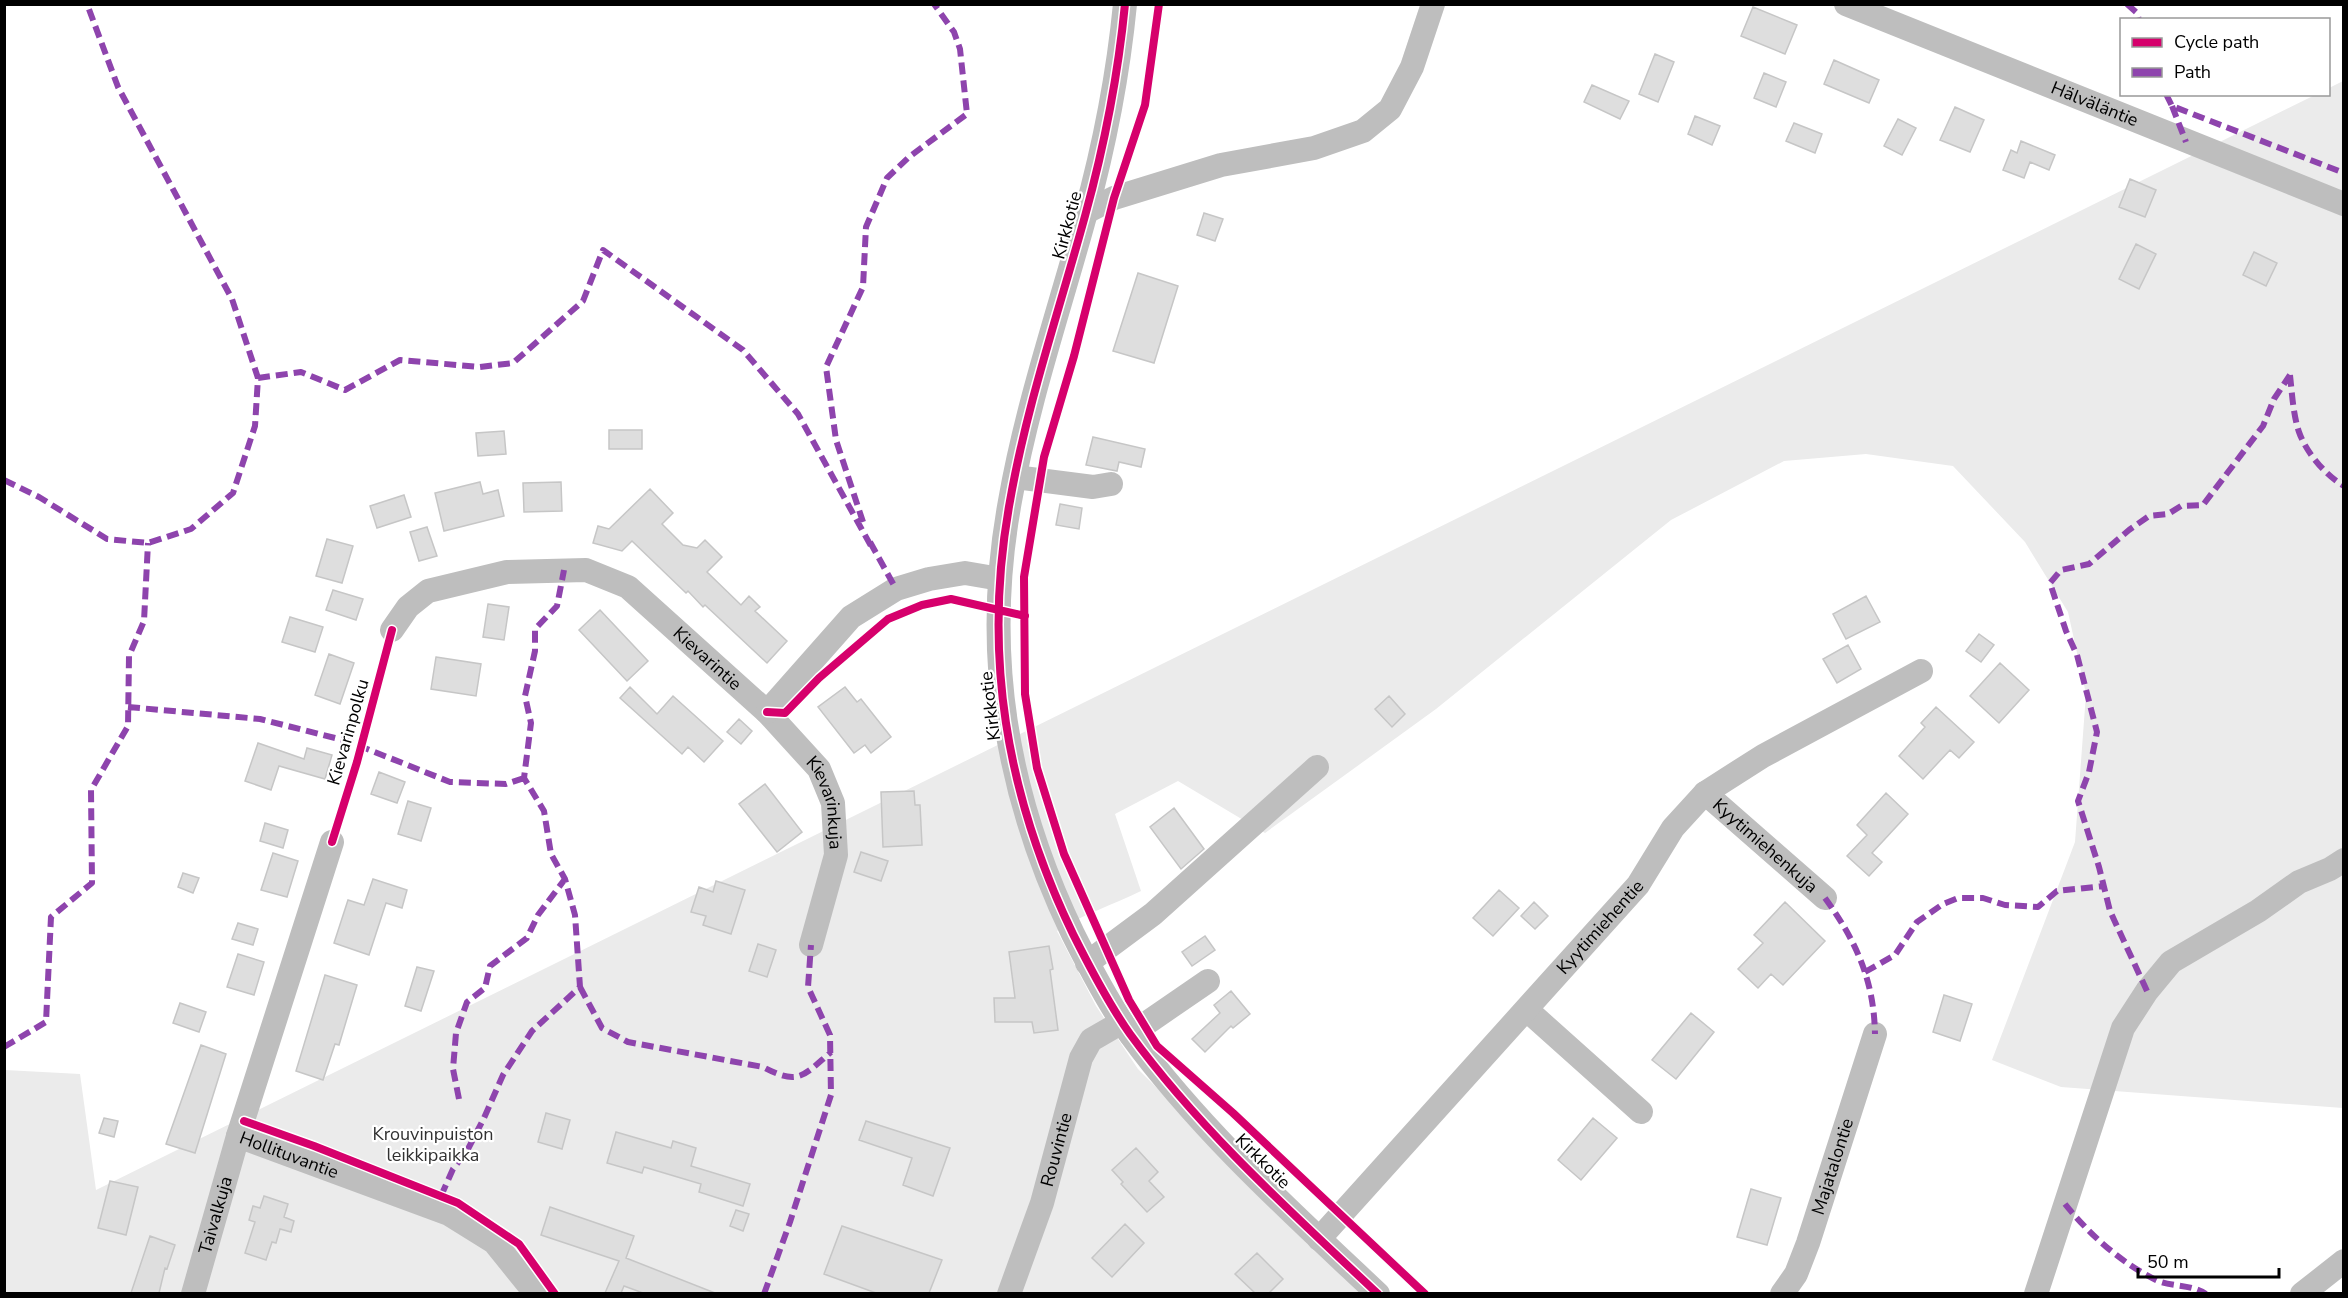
<svg xmlns="http://www.w3.org/2000/svg" width="2348" height="1298" font-family="'Nunito Sans',sans-serif">
<style>
.green{fill:#ebebeb}
.building{fill:#dedede;stroke:#c6c6c6;stroke-width:1.5}
.lines{fill:none;stroke-linecap:round;stroke-linejoin:round}
.minor{stroke:#bebebe;stroke-width:24}
.quiet{stroke:#8e44ad;stroke-width:6;stroke-dasharray:12 6;stroke-linecap:butt}
.cycleway-casing{stroke:#fff;stroke-width:11}
.cycleway{stroke:#d6006c;stroke-width:8}
.labels{text-anchor:middle;stroke-width:4.5;stroke-linejoin:round;paint-order:stroke}
.street-label{font-size:18px;fill:#000;stroke:#fff}
.park-label{font-size:18px;fill:#313131;stroke:#fff}
</style>
<rect width="100%" height="100%" fill="#fff"/>
<path class="green" d="M2343 81V1108L2061 1087 1992 1060 2075 842 2086 694 2068 612 2025 542 1953 466 1866 454 1784 461 1671 520 1436 709 1265 833 1178 781 1115 814 1141 891C1113 905 1083 914 1057 931L1096 1006 1138 1069 1361 1293H5V1070L80 1074 96 1190 2315 95 2328 94 2329 88Z"/>
<path class="building" d="M1753 7 1797 25 1785 54 1741 36Z
M1655 54 1674 62 1658 102 1639 94Z
M1834 60 1879 80 1869 103 1824 84Z
M1764 73 1786 82 1776 107 1754 98Z
M1592 85 1629 101 1620 119 1584 102Z
M1955 107 1984 120 1970 152 1940 140Z
M1695 116 1720 126 1712 145 1688 134Z
M1898 119 1916 128 1902 155 1884 146Z
M1794 123 1822 134 1815 153 1786 141Z
M2021 141 2055 155 2049 170 2030 162 2024 178 2003 170 2011 150 2017 153Z
M2130 179 2156 190 2145 217 2119 207Z
M1204 213 1223 219 1215 241 1197 235Z
M2136 244 2156 254 2139 289 2119 279Z
M2254 252 2277 263 2266 286 2243 275Z
M1138 273 1178 286 1154 363 1113 351Z
M609 430H642V449H609Z
M504 431 506 454 478 456 476 433Z
M1093 437 1145 449 1141 467 1119 462 1117 471 1086 465Z
M480 482 483 494 498 490 504 516 444 531 435 493Z
M561 482 562 511 524 512 523 483Z
M650 489 673 513 662 524 683 545 697 548 705 540 722 557 707 572 741 605 749 596 760 607 755 611 787 641 767 663 705 605 703 607 688 591 686 593 632 541 622 551 593 543 598 526 609 529Z
M404 495 411 517 377 528 370 506Z
M1060 504 1082 508 1079 529 1056 525Z
M427 527 437 556 419 561 410 532Z
M327 539 353 546 342 583 316 576Z
M333 590 363 599 356 620 326 610Z
M1866 596 1880 622 1846 639 1833 614Z
M488 604 509 607 504 640 483 637Z
M600 610 648 661 627 681 579 630Z
M290 617 323 627 315 652 282 642Z
M1979 634 1994 645 1981 662 1966 651Z
M1848 645 1861 669 1837 683 1823 659Z
M329 654 354 663 340 704 315 695Z
M436 657 481 664 476 696 431 689Z
M2000 663 2029 690 1999 723 1970 696Z
M630 687 657 714 673 696 723 741 704 762 688 747 682 754 620 698Z
M845 687 857 702 861 699 891 737 871 753 865 745 854 753 818 707Z
M1389 696 1405 714 1392 727 1375 709Z
M1936 707 1974 742 1959 758 1950 750 1923 779 1899 756 1925 727 1921 723Z
M739 719 752 731 741 744 727 732Z
M258 743 304 759 307 748 332 755 325 779 279 766 271 790 245 781Z
M379 772 405 782 397 803 371 794Z
M765 784 802 832 777 852 739 804Z
M914 791 915 805H920L922 845 883 847 881 792Z
M1886 793 1908 814 1872 853 1882 862 1869 876 1847 856 1867 835 1857 825Z
M408 801 431 808 421 841 398 834Z
M1174 808 1204 849 1181 869 1150 827Z
M265 823 288 830 283 848 260 841Z
M861 852 888 861 881 881 854 872Z
M273 853 298 861 287 897 261 890Z
M183 873 199 878 193 893 178 887Z
M373 879 407 890 402 908 386 903 369 955 334 943 348 900 364 905Z
M716 881 745 890 731 934 703 925 706 916 691 912 699 887 713 892Z
M1499 890 1519 908 1493 936 1473 918Z
M1534 902 1548 916 1535 929 1521 916Z
M1785 902 1825 941 1783 985 1771 974 1758 988 1738 969 1763 943 1754 935Z
M238 923 258 929 253 945 232 939Z
M1205 936 1215 950 1192 966 1182 952Z
M758 944 776 950 767 977 749 971Z
M1049 946 1053 969 1050 970 1058 1030 1034 1033 1032 1022H995L994 998H1015L1009 952Z
M238 954 264 962 254 995 227 987Z
M417 967 434 971 421 1011 405 1006Z
M325 975 357 985 339 1045 335 1044 323 1080 296 1071Z
M1231 991 1250 1014 1233 1028 1231 1026 1205 1052 1192 1039 1220 1013 1214 1005Z
M1944 995 1972 1004 1960 1041 1933 1032Z
M180 1003 206 1012 199 1032 173 1023Z
M1691 1013 1714 1032 1676 1079 1652 1060Z
M201 1045 226 1054 195 1153 166 1144Z
M546 1113 570 1120 562 1149 538 1142Z
M104 1118 118 1121 114 1137 99 1133Z
M1593 1118 1617 1138 1581 1180 1558 1160Z
M866 1121 950 1148 933 1196 903 1185 912 1158 859 1140Z
M616 1132 671 1148 673 1141 696 1148 691 1166 750 1184 743 1206 699 1192 701 1184 644 1167 642 1173 607 1163Z
M1136 1148 1158 1172 1149 1181 1164 1197 1147 1212 1121 1184 1123 1182 1112 1170Z
M110 1181 138 1187 126 1235 98 1228Z
M1751 1189 1781 1198 1767 1245 1737 1237Z
M264 1196 288 1204 284 1217 294 1221 291 1232 280 1229 276 1243 272 1242 266 1260 245 1253 255 1222 249 1220 253 1206 260 1208Z
M550 1207 634 1236 626 1258 715 1293H643L624 1286 621 1293H605L619 1261 541 1235Z
M736 1210 749 1214 743 1231 730 1226Z
M1125 1224 1144 1243 1112 1277 1092 1258Z
M842 1226 942 1260 929 1293H876L824 1274Z
M150 1236 175 1245 167 1269 165 1268 159 1293H131Z
M1257 1253 1283 1279 1269 1293H1255L1235 1274Z"/>
<g class="lines">
<g class="minor">
<path d="M1125 4C1118 76 1104 147 1085 216 1059 311 1027 404 1010 501 982 653 1006 795 1073 934 1090 968 1108 1003 1130 1034 1200 1130 1291 1212 1378 1294"/>
<path id="s1" d="M1846 4 2344 204"/>
<path d="M1086 212 1114 198 1221 165 1314 148 1363 131 1390 109 1412 67 1433 4"/>
<path d="M1015 477 1093 487 1111 484"/>
<path id="s2" d="M392 630 408 607 428 591 507 572 586 570 628 587 767 712 819 769 833 803 836 855 811 945"/>
<path d="M767 712 851 617 896 589 929 579 965 573 1000 579"/>
<path id="s3" d="M1705 793 1825 898"/>
<path id="s4" d="M332 842 238 1136 449 1214 494 1242 536 1294"/>
<path d="M1087 963 1153 914 1317 767"/>
<path d="M1527 1010 1641 1112"/>
<path d="M1131 1035 1144 1025 1208 981"/>
<path id="s5" d="M1319 1239 1638 885 1673 828 1705 793 1763 756 1921 671"/>
<path id="s6" d="M193 1294 238 1136"/>
<path id="s7" d="M1009 1294 1042 1203 1081 1058 1091 1040 1122 1022"/>
<path id="s8" d="M1782 1294 1796 1274 1808 1243 1875 1034"/>
<path d="M2036 1294 2123 1028 2147 991 2171 962 2258 911 2299 882 2330 869 2344 860"/>
<path d="M2302 1294 2344 1261"/>
</g>
<path class="quiet" d="M2127 4 2137 13 2139 20
M2166 94 2172 106 2344 173
M2172 106 2186 142
M2290 375C2292 393 2293 414 2299 432 2306 452 2325 475 2344 486
M258 378 301 372 345 390 400 360 480 367 513 363 583 301 603 250 743 350 798 414 871 546
M4 480 39 497 107 539 148 543 191 529 233 493 255 426 258 378 232 299 118 87 87 4
M863 522 836 440 826 367 863 287 866 227 887 178 909 157 967 114 960 49 954 32 934 4
M870 542 896 589
M128 707 260 719 347 741 450 782 506 784 524 778
M1825 898C1856 941 1874 980 1875 1034
M1865 972 1895 955 1917 922 1943 904 1958 898H1983L2005 905 2038 907 2057 891 2104 886
M580 987 602 1028 628 1042 763 1067C799 1086 803 1076 831 1052
M2147 991 2110 911 2099 867 2078 801 2089 772 2097 732 2077 655 2066 631 2050 583 2061 570 2089 564 2129 530 2149 516 2168 514 2181 506 2203 505 2263 426 2274 399 2290 375
M4 1047 46 1022 51 917 92 883 91 790 128 726 129 656 144 621 148 543
M459 1099 453 1069 456 1033 467 1002 485 988 490 966 527 938 538 915 565 879
M441 1196 453 1169 468 1149 484 1118 503 1075 532 1031 580 987 575 915 565 879 551 854 544 811 524 778 531 723 525 696 535 651V629L557 606 564 570
M2065 1204C2089 1234 2121 1263 2156 1280 2171 1287 2191 1284 2206 1294
M764 1294 790 1222 831 1095 830 1035 808 987 811 945"/>
<g class="cycleway-casing">
<path id="cycleway" d="M1125 4C1118 76 1104 147 1085 216 1059 311 1027 404 1010 501 982 653 1006 795 1073 934 1090 968 1108 1003 1130 1034 1200 1130 1291 1212 1378 1294
M1159 4 1145 105 1114 198 1074 356 1044 457 1024 577 1025 694 1037 768 1064 854 1129 1000 1157 1046 1233 1113 1425 1294
M767 712 785 713 819 678 888 619 922 605 951 599 1025 616
M332 842 357 762 392 630
M244 1121 314 1146 458 1203 519 1244 555 1294"/>
</g>
<use href="#cycleway" class="cycleway"/>
</g>
<g class="labels">
<g class="street-label">
<text dy="6" stroke="none"><textPath href="#s1" startOffset="268">Hälväläntie</textPath></text>
<text transform="translate(1067 225) rotate(-75)" y="6">Kirkkotie</text>
<text dy="6" stroke="none"><textPath href="#s2" startOffset="366">Kievarintie</textPath></text>
<text transform="translate(990 706) rotate(-97)" y="6">Kirkkotie</text>
<text transform="translate(348 732) rotate(-74)" y="6">Kievarinpolku</text>
<text dy="6" stroke="none"><textPath href="#s2" startOffset="558">Kievarinkuja</textPath></text>
<text dy="6" stroke="none"><textPath href="#s3" startOffset="80">Kyytimiehenkuja</textPath></text>
<text dy="6" stroke="none"><textPath href="#s5" startOffset="420">Kyytimiehentie</textPath></text>
<text dy="6" stroke="none"><textPath href="#s7" startOffset="152">Rouvintie</textPath></text>
<text dy="6" stroke="none"><textPath href="#s4" startOffset="363">Hollituvantie</textPath></text>
<text transform="translate(1263 1161) rotate(45)" y="6">Kirkkotie</text>
<text dy="6" stroke="none"><textPath href="#s8" startOffset="138">Majatalontie</textPath></text>
<text dy="6" stroke="none"><textPath href="#s6" startOffset="82">Taivalkuja</textPath></text>
</g>
<g class="park-label">
<text x="433" y="1140">Krouvinpuiston<tspan x="433" dy="21">leikkipaikka</tspan></text>
</g>
</g>
<rect width="2348" height="1298" fill="none" stroke="#000000" stroke-width="12"/>
<rect x="2120" y="18" width="210" height="78" fill="#ffffff" stroke="#999999" stroke-width="1.5"/>
<rect x="2132" y="38" width="30" height="9" fill="#d6006c" stroke="#999999" stroke-width="1.5"/>
<text x="2174" y="48" font-size="18" fill="#000000">Cycle path</text>
<rect x="2132" y="68" width="30" height="9" fill="#8e44ad" stroke="#999999" stroke-width="1.5"/>
<text x="2174" y="78" font-size="18" fill="#000000">Path</text>
<path d="M2138 1268v9h141v-9" fill="none" stroke="#000000" stroke-width="3"/>
<text x="2147" y="1268" font-size="18" fill="#000000" stroke="#ffffff" stroke-width="4.5" paint-order="stroke">50 m</text>
</svg>
